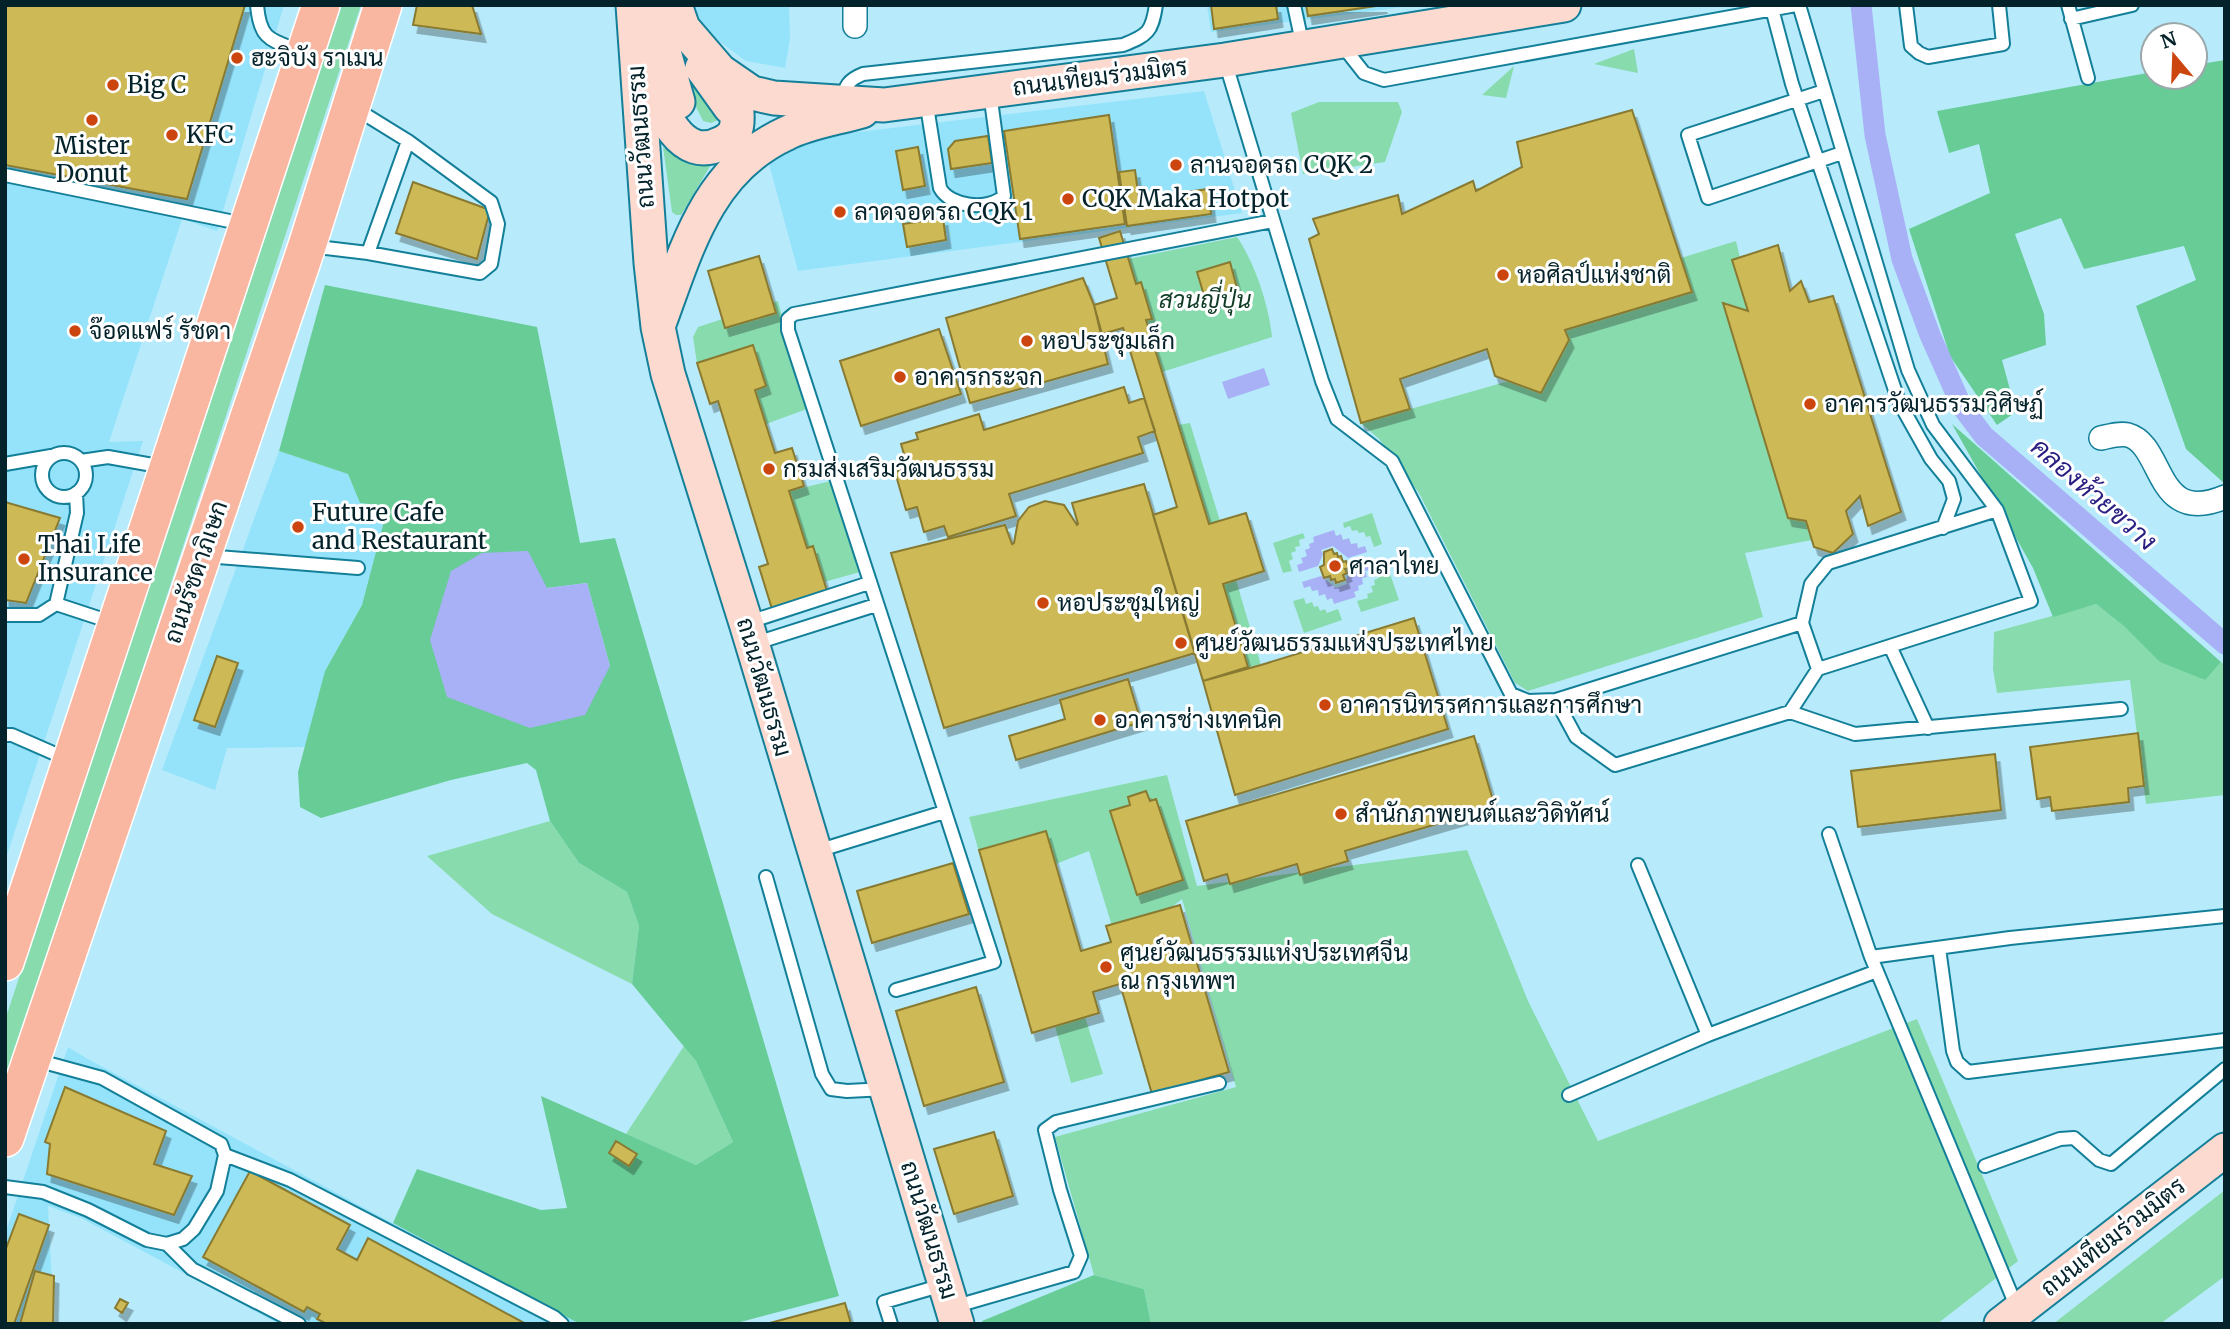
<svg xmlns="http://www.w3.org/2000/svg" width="2230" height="1329" font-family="Merriweather,Sarabun,serif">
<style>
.built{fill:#94e3fb}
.green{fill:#88dbad}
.forest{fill:#67cc96;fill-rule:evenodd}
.water{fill:#a8b1f6}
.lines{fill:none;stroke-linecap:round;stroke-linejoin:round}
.canal{stroke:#a8b1f6;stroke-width:21}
.building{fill:#cdb954;stroke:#887a30;stroke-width:2;filter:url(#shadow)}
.lane-casing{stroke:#137f98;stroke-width:16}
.street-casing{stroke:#137f98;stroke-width:26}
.secondary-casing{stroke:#137f98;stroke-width:37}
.primary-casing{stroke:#fff;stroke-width:40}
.lane{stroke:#fff;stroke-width:12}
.street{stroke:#fff;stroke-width:23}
.secondary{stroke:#fcdad0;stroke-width:33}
.primary{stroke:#f9b6a0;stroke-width:37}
.poi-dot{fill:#cc450f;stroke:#fff;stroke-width:2.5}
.labels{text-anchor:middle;stroke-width:6;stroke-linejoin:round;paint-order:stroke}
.poi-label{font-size:24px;fill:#04222a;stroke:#fff;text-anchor:start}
.street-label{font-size:24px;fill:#04222a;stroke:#fff}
.park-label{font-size:24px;font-style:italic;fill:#113d27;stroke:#fff}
.water-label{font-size:26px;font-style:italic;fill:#291f80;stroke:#fff}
</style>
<defs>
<filter id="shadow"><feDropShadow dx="4.5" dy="8" stdDeviation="0" flood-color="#0004"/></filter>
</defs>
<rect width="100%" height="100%" fill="#b7ebfb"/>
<path class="built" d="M5 5H284L217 231 182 219 109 442 143 441 5 861Z
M693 5H789L790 38 785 68 746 61 704 30Z
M1207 5H1418L1211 32Z
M1204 91 1242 213 798 271 769 164 785 145 808 138Z
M279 451 348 474 360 503 388 506 362 605 325 671 305 747 227 748 215 790 162 770Z
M68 1047 88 1059 580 1324H279L81 1218 48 1206 54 1324H5V1234Z"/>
<path class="green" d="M342 5H361L5 1088V1020Z
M1634 49 1638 73 1594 64Z
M1514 66 1506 98 1482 95Z
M690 83 718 114V120L711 123 703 121 696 107Z
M1319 102H1398L1402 112 1385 162 1303 174 1291 113Z
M663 147C679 157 693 164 712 163L681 215H676L672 212Z
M1237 237C1255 263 1269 306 1272 337L1162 372 1146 320 1152 318 1141 283 1136 284 1128 259Z
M1736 241 1740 258 1732 261 1748 311 1723 304 1788 518 1806 521 1812 540 1745 553 1763 617 1528 691 1515 683 1419 493 1379 439 1361 423 1509 381 1541 393 1569 340 1565 330 1691 292 1681 258Z
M778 301 807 409 766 424 755 390 766 386 754 345 697 363 693 337 698 327Z
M1190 423 1220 521 1209 524 1178 425Z
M831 481 860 572 824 582 813 546 807 548 789 491Z
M1372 513 1382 544 1374 547 1370 536 1366 537 1364 532 1359 533 1357 530 1352 531 1350 526 1344 528 1343 523Z
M1303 533 1305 538 1299 540 1300 546 1295 547 1296 551 1291 553 1293 559 1289 561 1292 571 1283 573 1273 543Z
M1388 568 1399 600 1361 612 1357 601 1368 598 1367 594 1373 592 1371 586 1375 585 1374 580 1379 578 1377 571Z
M1236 580 1261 665 1248 667 1223 584Z
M1304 598 1306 604 1312 602 1314 607 1318 606 1320 611 1325 609 1327 613 1338 609 1342 620 1304 633 1293 601Z
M2096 604 2125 627 2204 680 2221 662 2225 665V795L2146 804 2130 680 1997 693 1993 669 1994 632Z
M1167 775 1197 886 1467 850 1528 1001 1598 1141 1917 1019 2018 1261 1937 1324H1151L1144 1289 1094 1275 1055 1137 1236 1087 1182 899 1119 949 1089 851 1053 865 983 866 969 817Z
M550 821 579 863 627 892 639 926 632 984 492 914 427 856Z
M1085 1017 1103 1074 1071 1083 1055 1026Z
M684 1046 696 1061 733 1142 696 1165 626 1134Z
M2225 1190V1276L2160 1324H2053Z"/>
<path class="forest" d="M2225 60V484L2186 449 2136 306 2196 280 2184 246 2084 269 2061 218 2015 234 2044 314 2046 345 2002 360 2016 412 1997 425 1950 356 1909 229 1990 193 1979 144 1949 153 1937 111 2153 72V77H2195V65Z
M325 285 537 327 580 543 615 538 839 1296 733 1324H580L393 1223 417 1169 541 1210 567 1208 541 1096 696 1165 733 1142 696 1061 632 984 639 926 627 892 579 863 550 821 536 770 527 763 451 780 321 818 300 807 298 772 325 671 362 605 388 506 360 503 348 474 279 451ZM482 553 547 588 587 583 610 666Z
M1952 424 2221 662 2205 680 2160 662 2125 627 2096 604 2053 617 2033 568Z
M1094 1275 1144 1289 1151 1324H983L982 1321Z"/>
<path class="water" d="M1264 368 1270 385 1228 399 1222 382Z
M1334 530 1336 536 1341 534 1343 540 1349 538 1351 544 1357 543 1358 548 1365 546 1367 552 1348 558 1333 546 1321 550 1323 554 1318 566 1299 572 1297 565 1303 563 1301 558 1307 556 1305 550 1310 548 1309 544 1314 542 1313 537Z
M528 551 547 588 587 583 610 666 585 715 530 728 447 697 430 640 451 571 482 553Z
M1369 562 1372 569 1365 571 1367 577 1362 578 1363 584 1358 586 1359 590 1354 592 1356 597 1334 604 1332 598 1327 600 1325 594 1319 596 1318 590 1312 591 1310 586 1304 588 1302 582 1321 576 1336 588 1347 584 1346 580 1351 568Z"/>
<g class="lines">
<path class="canal" d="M1861 5 1875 135 1902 259 1930 335 1962 407 1984 436 2225 644"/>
</g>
<path class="building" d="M5 5H245L187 199 5 165Z
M417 5H472L481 34 413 25Z
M1211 5H1276L1278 19 1214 29Z
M1306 5H1383L1308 16Z
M1632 110 1692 292 1565 330 1569 340 1541 393 1495 376 1487 349 1400 379 1410 409 1361 423 1309 239 1319 234 1313 219 1398 195 1402 214 1473 181 1476 191 1522 167 1517 142Z
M1109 115 1125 224 1020 239 1004 131Z
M988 136 992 163 951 169 948 149 955 141Z
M918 147 925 186 903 190 896 151Z
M1135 170 1139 199 1208 189 1211 214 1127 226 1119 172Z
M413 182 490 210 477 259 396 233Z
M943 218 946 240 907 247 903 224Z
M1120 231 1136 284 1141 282 1152 319 1146 320 1209 524 1246 513 1264 571 1223 584 1248 667 1203 681 1153 515 1177 507 1163 459 1123 328 1102 334 1094 305 1117 298 1099 238Z
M1778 245 1790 291 1801 281 1809 302 1833 296 1901 512 1868 526 1860 496 1846 511 1853 534 1833 553 1814 547 1806 521 1788 518 1723 303 1748 311 1732 260Z
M759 256 776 313 725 328 708 271Z
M1230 262 1238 292 1206 302 1197 272Z
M1083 278 1094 305 1108 364 970 403 946 318Z
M939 329 961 394 861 426 840 361Z
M753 345 766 386 755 390 775 453 792 448 804 486 789 491 807 548 813 546 827 591 772 609 759 567 768 564 718 401 710 404 697 363Z
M1124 387 1129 403 1144 398 1155 431 1138 437 1143 453 1009 494 1016 516 948 537 944 526 924 532 917 507 906 510 895 472 908 468 901 444 918 439 916 433 979 414 984 430Z
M1144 484 1195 653 944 728 891 553 1005 525 1012 544 1014 543 1018 521 1029 507 1045 501 1064 505 1077 525 1078 524 1072 503Z
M5 502 60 518 26 603 5 600Z
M1332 549 1334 554 1337 553 1338 557 1341 556 1343 562 1346 561 1349 568 1345 569 1347 573 1343 575 1345 580 1336 583 1335 579 1331 580 1330 576 1324 578 1320 567 1324 565V552Z
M1414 618 1448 729 1235 795 1203 681 1261 665Z
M217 656 238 663 215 727 194 720Z
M1128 679 1141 722 1016 760 1009 736 1065 719 1060 700Z
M2138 733 2144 786 2128 788 2129 802 2052 811 2050 797 2037 799 2030 747Z
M1474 736 1495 807 1345 851 1348 861 1300 875 1297 864 1230 884 1227 874 1204 881 1186 821Z
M1995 754 2001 810 1858 827 1851 771Z
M1146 791 1150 801 1156 799 1183 880 1137 895 1110 811 1130 805 1128 797Z
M1046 831 1081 951 1111 942 1106 926 1180 905 1229 1072 1152 1094 1120 984 1093 992 1099 1013 1032 1033 979 850Z
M953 863 969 914 872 943 857 891Z
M976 987 1004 1082 924 1106 896 1011Z
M65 1087 166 1131 154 1164 192 1176 174 1215 47 1174 50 1144 45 1142Z
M994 1132 1013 1196 954 1214 934 1149Z
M616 1141 637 1154 629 1166 609 1153Z
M250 1171 350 1225 337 1249 357 1260 368 1238 526 1324H327L317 1319 320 1314 307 1307 304 1312 203 1257Z
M19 1214 49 1225 14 1324H5V1251Z
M35 1271 54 1276 53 1324H20Z
M120 1299 128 1303 122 1313 115 1308Z
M845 1303 851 1324H766Z"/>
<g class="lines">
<g class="lane-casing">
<path id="lane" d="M257 5C260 42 272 40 303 52
M1294 5 1303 47
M1771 5 1792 84 1899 402 1931 459 1949 481 1954 499 1943 528
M1799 5 1908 370 1933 425 1997 510
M1906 5 1911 46 1919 53 1928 57 2003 44 1999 5
M2068 5 2088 78
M2071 19 2132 5
M1342 45 1364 73 1384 80 1796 5
M1225 61 1322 381 1337 419 1392 461 1511 694 1528 701 1556 700 1576 737 1615 765 1790 712 1818 669 2031 601 1997 510 1828 563 1811 584 1802 623 1818 669
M1824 91 1688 135 1708 198 1842 153
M926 100 940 188C950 207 988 211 1004 196L990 93
M842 101C845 86 848 80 863 74L1123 45C1148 35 1152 32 1156 5
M5 175 244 224
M309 246 368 253 480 273 491 264 498 224 491 202 408 141 353 107
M368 253 408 141
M42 475a22 22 0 1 1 44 0a22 22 0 1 1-44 0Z
M81 461 108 457 164 467
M5 464 51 456
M205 556 358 568
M56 604 77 513 76 493
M5 615H39L56 604 114 623
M746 623 869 583
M753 644 876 605
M1890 646 1928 728
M1556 700 1802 623
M1790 712 1855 734 2121 709
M5 735H12L67 759
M1829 834 1871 957 2017 1308
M817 851 944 812
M1638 865 1708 1035
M766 877 822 1074 831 1089 847 1091 886 1089
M1939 948 1953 1051 1957 1062 1968 1072 2225 1040
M1871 957 2010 938 2225 916
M896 990 994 962 788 330V319L794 314 1273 221
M1569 1095 1708 1035 1877 971
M225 1155 290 1180 554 1317 562 1324
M1985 1166 2060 1139 2074 1138 2099 1160 2111 1164 2225 1069
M5 1187 43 1192 88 1210 147 1240 167 1244 183 1239 194 1229 217 1191 225 1155 221 1144 102 1078 36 1060
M167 1244 192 1269 299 1324
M953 1307 1074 1272 1081 1256 1060 1190 1045 1130 1056 1122 1219 1083
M891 1324 884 1302 943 1285"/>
</g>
<g class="street-casing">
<path id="street" d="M855 5V26
M2101 438C2110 436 2119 433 2128 435 2165 445 2154 527 2225 497"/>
</g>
<g class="secondary-casing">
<path id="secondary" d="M633 5 651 263 658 327 668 374 746 623 957 1324
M651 5 678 102
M675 5 683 28 720 71 752 93 774 98 884 105 1225 60 1564 5
M647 72C658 102 677 166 722 143 736 136 738 128 737 113L730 107 702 68
M660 321C687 247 708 170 785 134 808 122 838 118 862 111
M2001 1324 2225 1150"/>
</g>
<g class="primary-casing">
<path id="primary" d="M5 962 321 5
M5 1138 307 246 383 5"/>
</g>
<use href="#lane" class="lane"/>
<use href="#street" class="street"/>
<use href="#secondary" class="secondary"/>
<use href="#primary" class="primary"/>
</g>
<g class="poi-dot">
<circle cx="237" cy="58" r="7"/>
<circle cx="113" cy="85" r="7"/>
<circle cx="92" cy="120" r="7"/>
<circle cx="172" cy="135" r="7"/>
<circle cx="1176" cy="165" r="7"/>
<circle cx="1068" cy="199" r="7"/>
<circle cx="840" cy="212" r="7"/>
<circle cx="1503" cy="275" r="7"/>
<circle cx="75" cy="331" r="7"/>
<circle cx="1027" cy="341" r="7"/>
<circle cx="900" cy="377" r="7"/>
<circle cx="1810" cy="404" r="7"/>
<circle cx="769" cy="469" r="7"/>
<circle cx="298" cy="527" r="7"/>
<circle cx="24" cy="559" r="7"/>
<circle cx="1335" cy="566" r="7"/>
<circle cx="1043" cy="603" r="7"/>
<circle cx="1181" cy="643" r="7"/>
<circle cx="1325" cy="705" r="7"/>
<circle cx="1100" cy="720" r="7"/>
<circle cx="1341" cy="814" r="7"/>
<circle cx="1106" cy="967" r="7"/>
</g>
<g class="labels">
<g class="poi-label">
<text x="251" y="66">ฮะจิบัง ราเมน</text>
<text x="127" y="93">Big C</text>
<text x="186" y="143">KFC</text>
<text x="92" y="154" text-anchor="middle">Mister<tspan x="92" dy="28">Donut</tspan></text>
<text x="1190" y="173">ลานจอดรถ CQK 2</text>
<text x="1082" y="207">CQK Maka Hotpot</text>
<text x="854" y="220">ลาดจอดรถ CQK 1</text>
<text x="1517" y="283">หอศิลป์แห่งชาติ</text>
<text x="89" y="339">จ๊อดแฟร์ รัชดา</text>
<text x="1041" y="349">หอประชุมเล็ก</text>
<text x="914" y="385">อาคารกระจก</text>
<text x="1824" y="412">อาคารวัฒนธรรมวิศิษฏ์</text>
<text x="783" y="477">กรมส่งเสริมวัฒนธรรม</text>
<text x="312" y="521">Future Cafe<tspan x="312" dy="28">and Restaurant</tspan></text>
<text x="38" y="553">Thai Life<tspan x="38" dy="28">Insurance</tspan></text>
<text x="1349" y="574">ศาลาไทย</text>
<text x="1057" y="611">หอประชุมใหญ่</text>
<text x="1195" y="651">ศูนย์วัฒนธรรมแห่งประเทศไทย</text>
<text x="1339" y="713">อาคารนิทรรศการและการศึกษา</text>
<text x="1114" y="728">อาคารช่างเทคนิค</text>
<text x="1355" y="822">สำนักภาพยนต์และวิดิทัศน์</text>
<text x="1120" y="961">ศูนย์วัฒนธรรมแห่งประเทศจีน<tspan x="1120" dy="28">ณ กรุงเทพฯ</tspan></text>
</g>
<g class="street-label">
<text transform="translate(1100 77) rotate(-7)" y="8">ถนนเทียมร่วมมิตร</text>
<text transform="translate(641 137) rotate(-94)" y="8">ถนนวัฒนธรรม</text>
<text transform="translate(196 572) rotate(-71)" y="8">ถนนรัชดาภิเษก</text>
<text transform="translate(764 687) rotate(74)" y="8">ถนนวัฒนธรรม</text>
<text transform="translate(929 1230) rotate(73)" y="8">ถนนวัฒนธรรม</text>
<text transform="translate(2113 1237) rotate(-38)" y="8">ถนนเทียมร่วมมิตร</text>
</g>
<g class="park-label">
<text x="1205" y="308">สวนญี่ปุ่น</text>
</g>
<g class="water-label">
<text transform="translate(2094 494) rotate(41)" y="9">คลองห้วยขวาง</text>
</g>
</g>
<rect width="2230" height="1329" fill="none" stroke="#04222a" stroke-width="14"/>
<g transform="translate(2174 56) rotate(341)"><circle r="33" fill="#ffffff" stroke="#9ba7aa" stroke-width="2"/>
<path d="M0-5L12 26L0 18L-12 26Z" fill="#cc450f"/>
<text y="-10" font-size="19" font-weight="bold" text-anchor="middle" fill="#04222a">N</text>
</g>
</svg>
